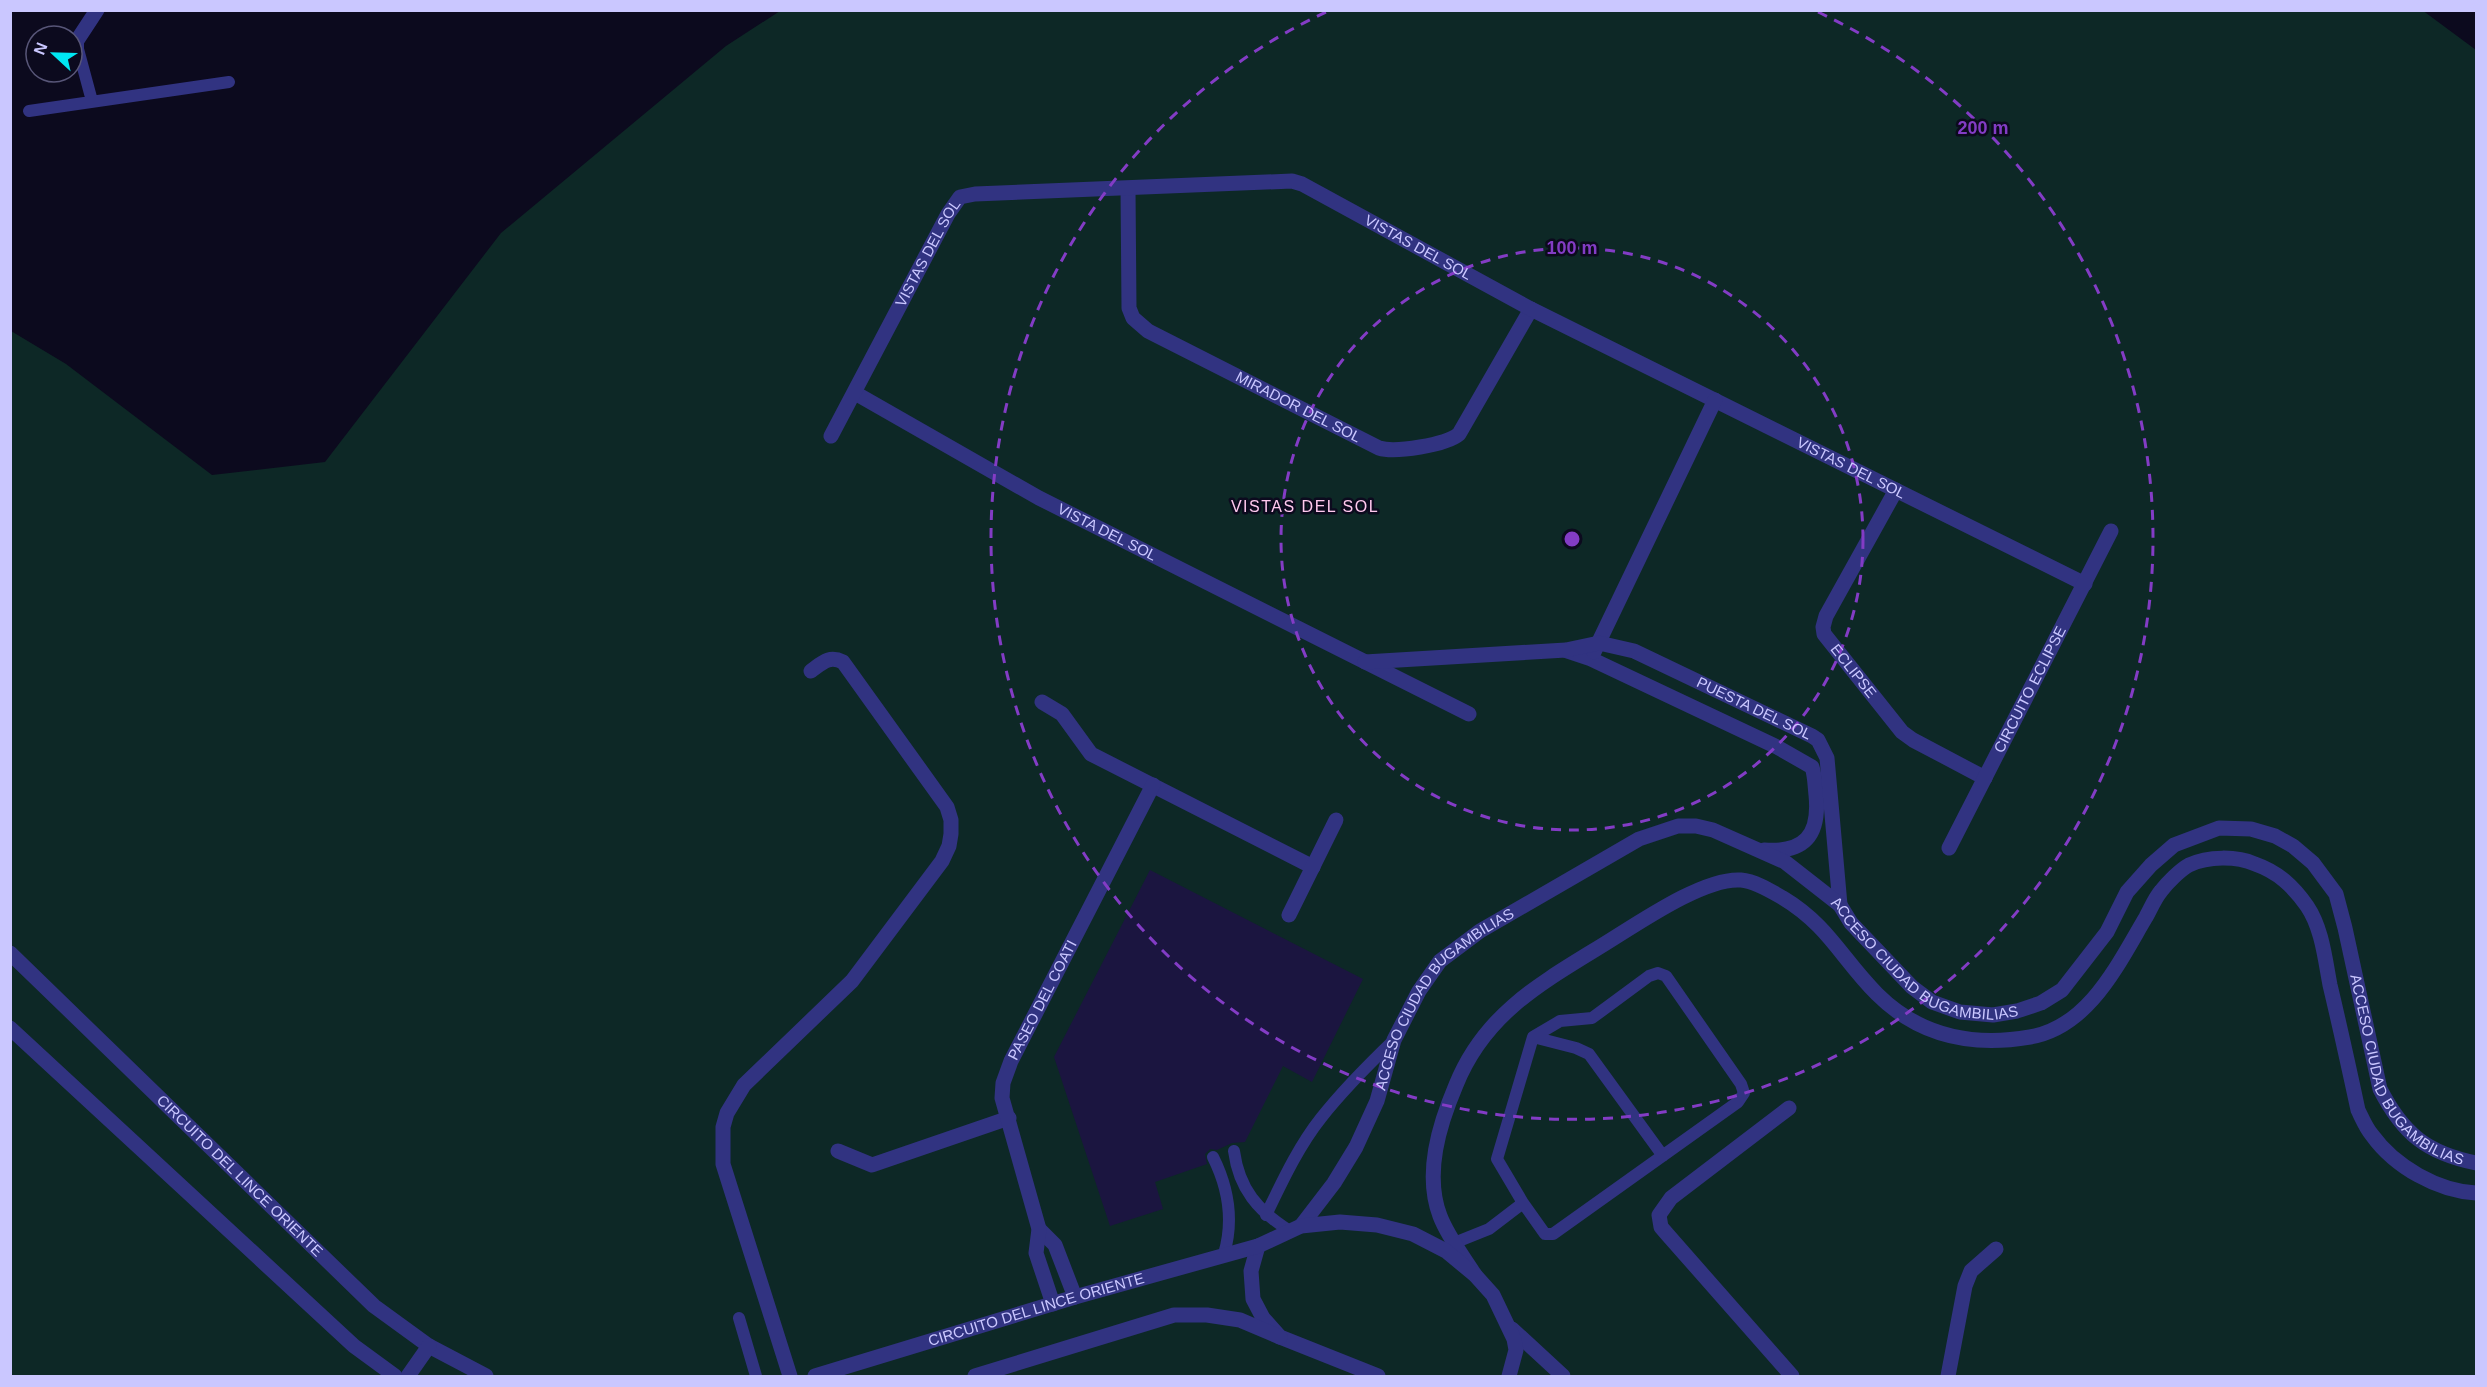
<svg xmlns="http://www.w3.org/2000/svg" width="2487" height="1387" font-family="Arial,sans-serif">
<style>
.green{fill:#0d2826}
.building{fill:#1b1540}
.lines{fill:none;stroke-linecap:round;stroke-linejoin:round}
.service{stroke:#313381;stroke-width:12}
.minor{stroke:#313381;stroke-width:15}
.ring{fill:none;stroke:#833cc5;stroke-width:3;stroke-dasharray:10 8}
.labels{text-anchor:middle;stroke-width:5;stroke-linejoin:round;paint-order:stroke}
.street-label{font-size:15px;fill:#cac7ff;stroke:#0c0a1e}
.neighbourhood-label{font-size:16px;letter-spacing:1.5px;fill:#ffc9ee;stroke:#0c0a1e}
.centre{fill:#833cc5;stroke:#0c0a1e;stroke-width:3}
.ring-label{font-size:18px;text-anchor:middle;font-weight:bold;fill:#833cc5;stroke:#0c0a1e;stroke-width:5;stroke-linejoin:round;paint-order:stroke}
</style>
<rect width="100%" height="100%" fill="#0c0a1e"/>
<path class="green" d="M2422 10 2476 50V1376H11V331L66 364 212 475 325 462 501 233 726 46 780 11Z"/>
<path class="building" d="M1150 870 1363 979 1312 1082 1283 1066 1245 1142 1232 1143 1217 1150 1210 1149 1205 1154 1207 1164 1155 1182 1163 1209 1110 1226 1054 1057Z"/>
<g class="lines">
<path class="service" d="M78 39V49L92 101
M29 111 229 82
M1658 973 1666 976 1741 1084 1744 1093 1738 1102 1553 1234H1545L1523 1203 1497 1159 1533 1037 1560 1021 1592 1018 1649 976Z
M1533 1037 1576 1048 1589 1054 1663 1156
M1234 1151C1239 1189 1258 1211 1290 1231
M1213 1157C1229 1189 1234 1220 1224 1254
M1266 1215C1282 1182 1298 1147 1321 1118 1343 1090 1368 1065 1394 1040
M1454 1243 1489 1229 1523 1203
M739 1318 756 1376"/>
<g class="minor">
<path d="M78 39 97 10"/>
<path id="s1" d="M1128 189 1129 308 1133 318 1148 331 1379 448C1395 453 1446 445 1459 434L1531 309"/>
<path id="s2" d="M855 393 1039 498 1469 714"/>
<path id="s3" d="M831 436 948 214 960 197 975 194 1292 181 1302 184 1531 309 2085 584"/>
<path id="s4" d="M1896 490 1826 616 1823 627 1824 634 1902 732 1913 740 1985 778"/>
<path d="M1567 651 1591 659 1777 747 1812 767C1815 776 1815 786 1816 795 1820 836 1804 853 1764 850"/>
<path d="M1594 652 1715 400"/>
<path id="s5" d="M1365 662 1566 650 1599 643 1634 651 1812 736 1818 740 1827 758 1840 905"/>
<path d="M1042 702 1062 714 1091 754 1313 867"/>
<path id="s6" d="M1949 848 2111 531"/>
<path d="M1289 915 1336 820"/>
<path id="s7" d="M10 953 374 1306 429 1346 486 1376"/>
<path d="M10 1028 354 1346 395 1376"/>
<path d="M1789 1108 1671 1198 1659 1215 1661 1227 1667 1234 1792 1376"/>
<path d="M838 1151 872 1165 1009 1118"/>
<path id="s8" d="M1301 1226 1334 1183 1356 1147 1377 1101 1394 1040 1419 991 1440 961 1480 931 1639 839 1678 826H1696L1713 830 1785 862 1840 905 1851 923 1912 987 1932 1002 1960 1012 1993 1015 2017 1011 2041 1003 2062 990 2107 932 2127 892 2151 865 2174 845 2219 828 2251 829 2275 836 2293 846 2313 863 2336 894 2345 928 2380 1089C2403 1134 2427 1153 2476 1163"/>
<path d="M1039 1229 1055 1245 1075 1297"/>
<path d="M1258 1246 1251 1271 1253 1299 1263 1318 1280 1337 1378 1376"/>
<path d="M1475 1275C1463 1256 1448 1237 1440 1216 1424 1174 1439 1125 1456 1085 1483 1018 1534 987 1593 951 1629 930 1701 877 1741 880 1755 881 1771 891 1783 898 1828 925 1842 959 1877 994 1919 1036 1972 1047 2030 1037 2089 1027 2118 964 2146 917 2151 908 2155 898 2161 891 2167 883 2180 870 2189 865 2208 856 2237 856 2255 864 2278 872 2293 886 2307 906 2322 928 2325 959 2330 985 2340 1027 2349 1068 2358 1110 2362 1118 2366 1128 2372 1135 2395 1167 2438 1191 2476 1193"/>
<path id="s9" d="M1053 1304 1036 1253 1039 1229 1002 1098 1003 1083 1011 1061 1153 785"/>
<path d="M1512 1329 1563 1376"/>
<path d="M408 1376 429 1346"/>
<path d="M790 1376 723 1164V1127L727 1113 744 1085 852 981 942 861 949 846 951 834V820L947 807 843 662C829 655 822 663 811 671"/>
<path id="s10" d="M815 1376 1075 1297 1258 1246 1301 1226 1340 1222 1377 1225 1413 1234 1446 1251 1475 1275 1493 1295 1514 1339 1516 1350 1509 1376"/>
<path d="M975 1376 1174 1315H1207L1240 1320 1280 1337"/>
<path d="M1948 1376 1965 1286 1971 1271 1996 1249"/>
</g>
</g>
<g class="ring">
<circle cx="1572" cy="539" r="291"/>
<path d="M1818 12A581 581 0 1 1 1326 12"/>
</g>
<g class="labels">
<g class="street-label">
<text dy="5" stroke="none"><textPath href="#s3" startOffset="747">VISTAS DEL SOL</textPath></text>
<text dy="5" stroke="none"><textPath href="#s3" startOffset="207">VISTAS DEL SOL</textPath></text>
<text dy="5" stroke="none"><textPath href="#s1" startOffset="318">MIRADOR DEL SOL</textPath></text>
<text dy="5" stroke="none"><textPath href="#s3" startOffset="1233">VISTAS DEL SOL</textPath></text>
<text dy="5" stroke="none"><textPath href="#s2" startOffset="288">VISTA DEL SOL</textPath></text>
<text dy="5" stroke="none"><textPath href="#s4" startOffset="210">ECLIPSE</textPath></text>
<text dy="5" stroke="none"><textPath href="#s6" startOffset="178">CIRCUITO ECLIPSE</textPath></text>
<text dy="5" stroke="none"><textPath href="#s5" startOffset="404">PUESTA DEL SOL</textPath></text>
<text dy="5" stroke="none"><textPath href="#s8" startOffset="868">ACCESO CIUDAD BUGAMBILIAS</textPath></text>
<text dy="5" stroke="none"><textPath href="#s9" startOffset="321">PASEO DEL COATI</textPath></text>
<text dy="5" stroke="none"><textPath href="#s8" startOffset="274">ACCESO CIUDAD BUGAMBILIAS</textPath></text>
<text dy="5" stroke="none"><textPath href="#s8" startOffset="1606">ACCESO CIUDAD BUGAMBILIAS</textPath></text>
<text dy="5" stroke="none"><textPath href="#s7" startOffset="320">CIRCUITO DEL LINCE ORIENTE</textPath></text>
<text dy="5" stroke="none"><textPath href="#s10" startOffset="231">CIRCUITO DEL LINCE ORIENTE</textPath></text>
</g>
<g class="neighbourhood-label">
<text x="1305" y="512">VISTAS DEL SOL</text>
</g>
</g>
<circle cx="1572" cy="539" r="9" class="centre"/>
<g class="ring-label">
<text x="1983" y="134">200 m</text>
<text x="1572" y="254">100 m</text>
</g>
<rect width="2487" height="1387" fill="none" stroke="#cac7ff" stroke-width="24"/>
<g transform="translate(54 54) rotate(292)"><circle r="28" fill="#0c0a1e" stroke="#585678" stroke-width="1.5"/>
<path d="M0-4.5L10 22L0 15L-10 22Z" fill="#00e7f2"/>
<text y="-9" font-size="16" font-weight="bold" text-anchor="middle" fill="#cac7ff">N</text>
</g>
</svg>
